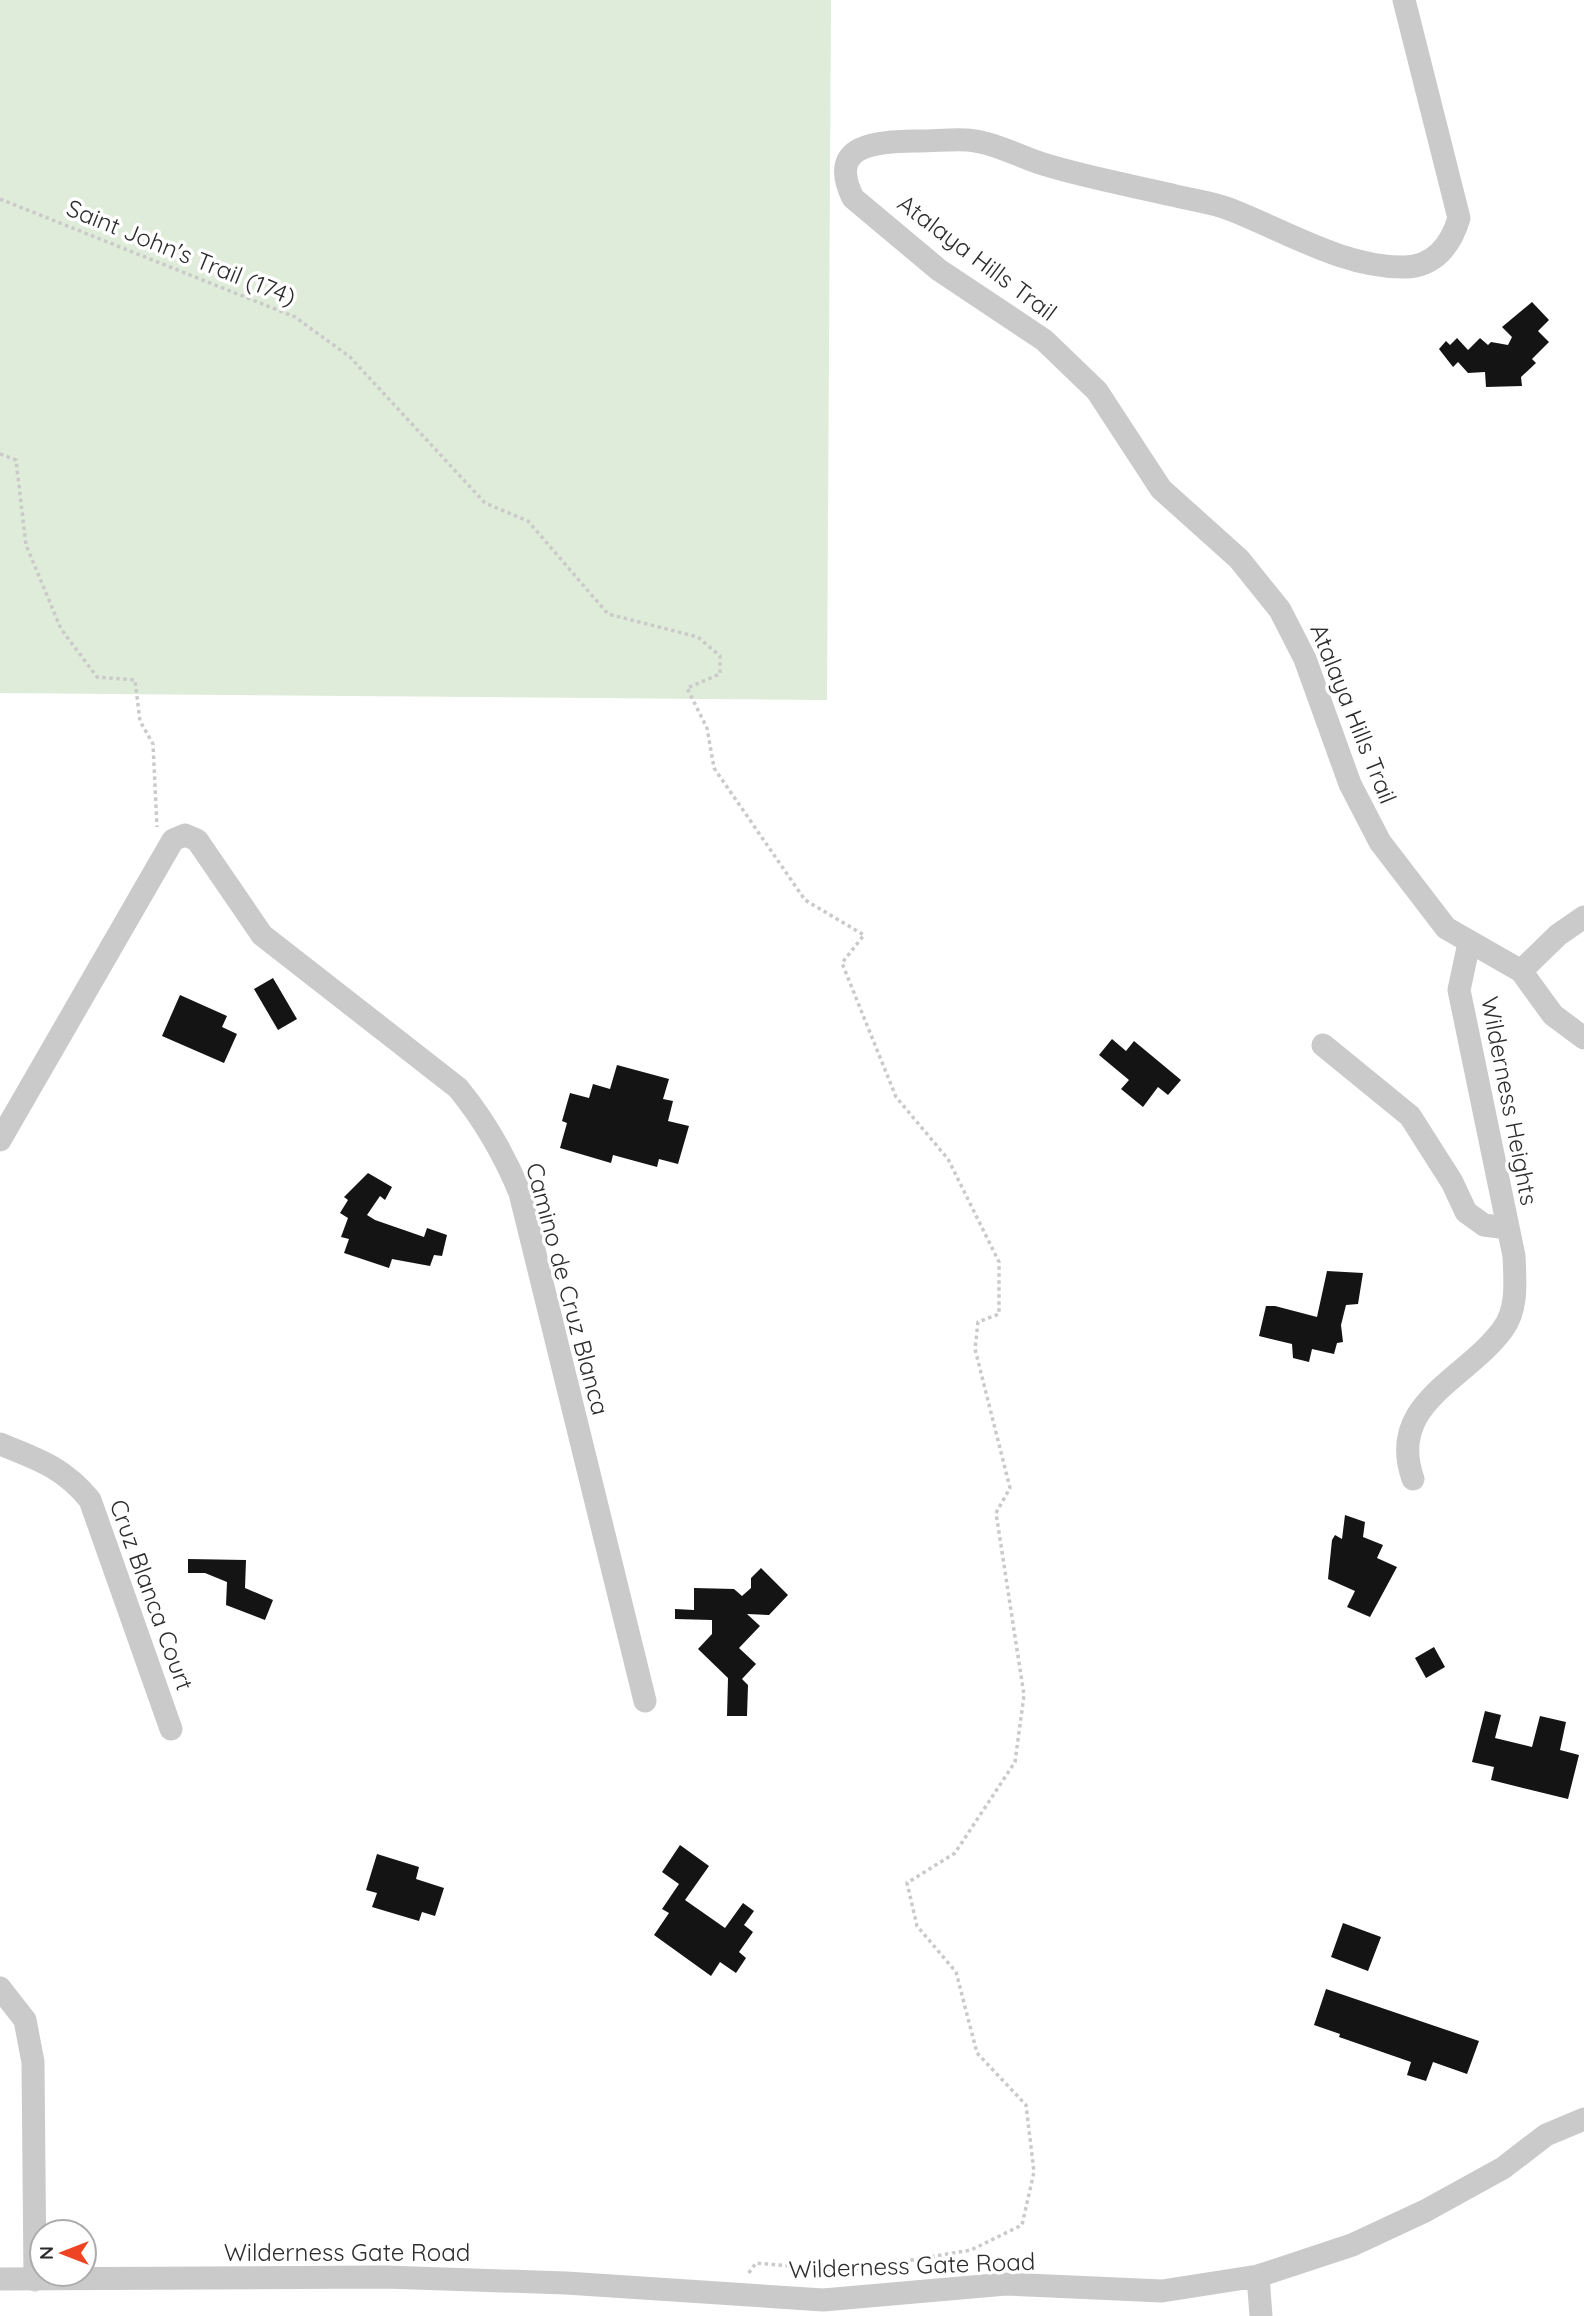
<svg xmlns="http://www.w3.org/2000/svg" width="1584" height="2316" font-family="Quicksand,sans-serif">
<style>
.green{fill:#dfecd9}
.building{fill:#141414}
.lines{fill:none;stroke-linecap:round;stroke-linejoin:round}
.path{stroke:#cacaca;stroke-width:3.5;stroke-dasharray:3.5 3.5;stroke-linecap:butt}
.minor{stroke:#cacaca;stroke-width:23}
.labels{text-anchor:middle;stroke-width:7;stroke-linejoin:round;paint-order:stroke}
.street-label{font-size:24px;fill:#2d2d2d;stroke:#fff}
</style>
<rect width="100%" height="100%" fill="#fff"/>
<path class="green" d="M0 0H831L827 700 0 693Z"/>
<path class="building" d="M1532 302 1549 320 1538 331 1549 342 1532 359 1536 363 1521 377 1522 386 1486 387 1485 372 1468 373 1458 362 1453 367 1439 349 1446 341 1450 345 1457 338 1468 350 1480 338 1488 345 1491 342 1508 345 1512 337 1502 327Z
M273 978 297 1019 278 1030 254 989Z
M180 995 227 1016 222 1027 237 1034 224 1063 162 1036Z
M1112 1039 1126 1051 1134 1041 1181 1080 1168 1095 1158 1087 1143 1107 1121 1089 1129 1080 1099 1055Z
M617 1065 669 1079 663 1099 673 1101 668 1121 689 1126 678 1164 659 1159 657 1167 613 1155 611 1163 560 1148 567 1123 562 1121 570 1093 589 1098 593 1084 610 1089Z
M368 1173 392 1187 385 1200 380 1196 367 1215 375 1220 424 1237 427 1228 447 1235 442 1256 434 1255 430 1266 392 1259 389 1268 344 1253 349 1239 341 1237 348 1218 340 1213 348 1200 344 1197Z
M1327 1271 1363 1273 1358 1304 1346 1305 1341 1325 1343 1342 1337 1343 1334 1354 1312 1349 1309 1362 1293 1358 1292 1344 1259 1336 1266 1306H1275L1317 1317Z
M1345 1515 1365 1522 1363 1537 1383 1545 1377 1558 1397 1567 1370 1617 1347 1607 1355 1591 1328 1579 1332 1540 1335 1535 1342 1539Z
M188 1559 246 1560 245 1588 273 1600 265 1620 226 1605 227 1582 205 1573H188Z
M761 1568 788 1595 769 1615 747 1614 760 1626 739 1648 756 1664 742 1679 748 1685 747 1716H727L728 1678 698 1649 712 1634V1620L675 1619V1609L694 1610V1588L734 1589 742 1596 751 1588V1578Z
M1434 1647 1445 1667 1426 1678 1415 1658Z
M1485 1711 1501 1715 1495 1738 1532 1747 1540 1716 1566 1722 1560 1750 1579 1755 1568 1799 1491 1780 1494 1767 1472 1762Z
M680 1845 709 1866 685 1900 725 1928 743 1903 754 1911 744 1925 753 1932 739 1952 746 1958 736 1973 720 1962 711 1976 654 1935 669 1913 662 1909 679 1884 662 1872Z
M377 1854 419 1867 416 1879 444 1888 435 1916 422 1912 419 1921 372 1907 377 1893 366 1890Z
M1343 1923 1381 1937 1368 1971 1331 1957Z
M1326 1989 1479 2041 1467 2074 1433 2062 1426 2081 1407 2075 1411 2062 1339 2037 1340 2034 1314 2025Z"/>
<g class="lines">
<path class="path" d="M0 199 295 317 350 357 485 503 528 521 608 614 698 637 720 656V674L687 688 707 728 714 768 805 900 864 935 842 963 896 1097 948 1159 999 1262V1314L978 1322 975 1349 1010 1488 996 1513 1024 1695 1015 1762 955 1853 907 1883 917 1926 956 1972 977 2053 1026 2105 1034 2172 1022 2225 971 2250 847 2271 756 2263 748 2274
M0 454 16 460 26 545 61 629 97 677 135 680 140 721 153 744 157 827"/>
<path class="minor" d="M1404 0 1459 218C1451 245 1435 266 1405 267 1344 268 1284 230 1229 209 1211 202 1191 200 1172 195 1129 185 1085 177 1043 164 1018 156 994 142 967 140 952 139 935 141 920 141 882 142 825 141 853 198L939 270 1044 340 1097 391 1161 489 1239 559 1280 610 1305 659 1350 784 1380 842 1446 928 1521 971 1553 1015 1584 1038
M1521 971 1558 935 1584 917
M1323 1045 1410 1116 1452 1182 1466 1212 1484 1225 1508 1228
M0 1140 173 840 185 835 197 840 262 935 458 1088C485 1121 504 1154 520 1193L645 1701
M0 1444C38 1459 64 1468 90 1500L171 1729
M1413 1479C1386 1403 1466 1380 1503 1329 1518 1309 1515 1280 1514 1256L1459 990 1469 943
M0 1988 25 2020 33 2062 35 2280
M1258 2276 1261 2316
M0 2279 385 2277 566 2283 823 2300 1006 2284 1162 2291 1258 2276 1352 2245 1425 2211 1503 2168 1546 2135 1584 2119"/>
</g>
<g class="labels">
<g class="street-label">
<text transform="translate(181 253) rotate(22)" y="8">Saint John's Trail (174)</text>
<text transform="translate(977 258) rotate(37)" y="8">Atalaya Hills Trail</text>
<text transform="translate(1353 714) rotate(68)" y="8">Atalaya Hills Trail</text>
<text transform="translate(1509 1101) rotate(79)" y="8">Wilderness Heights</text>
<text transform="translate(567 1289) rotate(75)" y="8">Camino de Cruz Blanca</text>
<text transform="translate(151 1595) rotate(70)" y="8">Cruz Blanca Court</text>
<text x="347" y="2261">Wilderness Gate Road</text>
<text transform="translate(912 2266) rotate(-2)" y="8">Wilderness Gate Road</text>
</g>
</g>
<g transform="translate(63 2253) rotate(270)"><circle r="33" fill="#ffffff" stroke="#ababab" stroke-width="2"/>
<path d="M0-5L12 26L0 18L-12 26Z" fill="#ef4423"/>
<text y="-10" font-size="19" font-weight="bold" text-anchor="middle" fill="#2d2d2d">N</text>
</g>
</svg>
